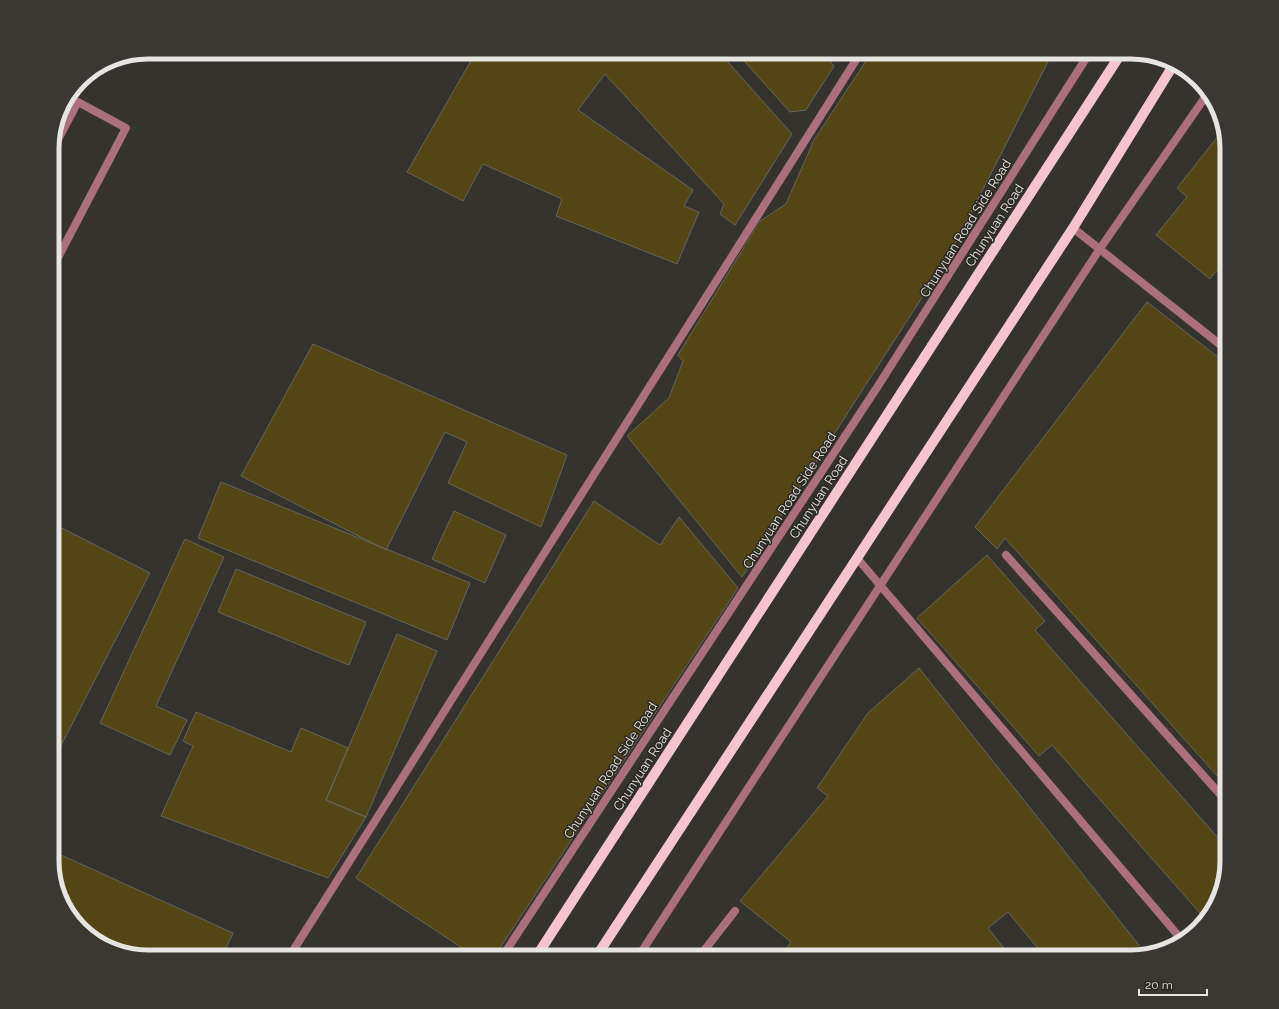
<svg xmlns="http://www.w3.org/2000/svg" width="1279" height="1009" font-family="Raleway,sans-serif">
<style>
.building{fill:#534514;stroke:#65645d}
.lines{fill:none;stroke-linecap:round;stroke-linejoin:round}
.service{stroke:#ac6f7e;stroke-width:8}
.minor{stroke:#ac6f7e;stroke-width:8}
.tertiary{stroke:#ac6f7e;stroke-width:8}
.primary{stroke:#f6c4cf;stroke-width:10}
.labels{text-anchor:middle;stroke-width:3;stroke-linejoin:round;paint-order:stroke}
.street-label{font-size:13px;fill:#e6e5e1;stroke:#2b2924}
.rim{fill:none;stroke:#e6e5e1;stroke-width:5}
</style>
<rect width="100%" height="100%" fill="#35332e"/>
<path class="building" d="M476 52H719L792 134 735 225 720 214 724 204 605 74 578 110 693 190 684 206 699 212 677 264 556 216 562 199 483 164 463 201 407 172Z
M736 52H822L834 66 806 110 790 112Z
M872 52H1053L950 254 742 577 627 436 669 398 683 361 678 355 760 221 786 204 814 140Z
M1223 130 1227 148V277L1217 270 1210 279 1156 235 1187 197 1177 188Z
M1147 302 1227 364V787L1005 538 997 549 975 527Z
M313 344 567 455 541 527 448 483 467 442 445 432 386 550 241 476Z
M221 482 470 583 447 640 198 538Z
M594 501 660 545 679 517 738 588 494 957H476L356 878Z
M454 511 506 535 485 583 432 559Z
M52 523 150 573 52 763Z
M185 539 224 557 156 706 187 720 170 755 100 723Z
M987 555 1045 621 1035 630 1227 848V861L1220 897 1206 920 1052 745 1039 756 917 618Z
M236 569 366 622 349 665 218 612Z
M397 634 437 651 366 817 326 800Z
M919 668 1146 954 1131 957H1045L1008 912 988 928 1011 957H780L791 942 740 901 828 796 817 788 868 713Z
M196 712 291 752 301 728 348 748 326 800 366 817 328 878 161 816 193 746 183 741Z
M52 851 233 933 222 957H148L112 950 85 933 62 903 52 867Z"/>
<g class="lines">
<path class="service" d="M1073 228 1227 350
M52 269 126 128 78 102 52 151
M1006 555 1227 802
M857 558 1182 940
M699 957 735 911"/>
<path class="minor" d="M289 957 861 52"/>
<path class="tertiary" d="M502 957 878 386 1090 52
M638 957 1099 250 1208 93"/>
<path class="primary" d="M536 957 1122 52
M596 957 1073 228 1174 64"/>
</g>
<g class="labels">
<g class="street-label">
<text transform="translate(994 225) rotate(-57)" y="5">Chunyuan Road</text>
<text transform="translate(965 228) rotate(-58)" y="5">Chunyuan Road Side Road</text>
<text transform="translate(818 497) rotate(-57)" y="5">Chunyuan Road</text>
<text transform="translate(789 500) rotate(-57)" y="5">Chunyuan Road Side Road</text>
<text transform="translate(642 769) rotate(-57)" y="5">Chunyuan Road</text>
<text transform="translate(610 770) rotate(-57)" y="5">Chunyuan Road Side Road</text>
</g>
</g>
<path d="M0 0H1279V1009H0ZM148 59H1131A89 89 0 0 1 1220 148V861A89 89 0 0 1 1131 950H148A89 89 0 0 1 59 861V148A89 89 0 0 1 148 59Z" fill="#3a3833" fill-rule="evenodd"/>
<path class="rim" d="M148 59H1131A89 89 0 0 1 1220 148V861A89 89 0 0 1 1131 950H148A89 89 0 0 1 59 861V148A89 89 0 0 1 148 59Z"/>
<path d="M1139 989v6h68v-6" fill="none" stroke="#e6e5e1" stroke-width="2"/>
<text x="1145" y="989" font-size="12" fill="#e6e5e1" stroke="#2b2924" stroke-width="3" paint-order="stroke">20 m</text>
</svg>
